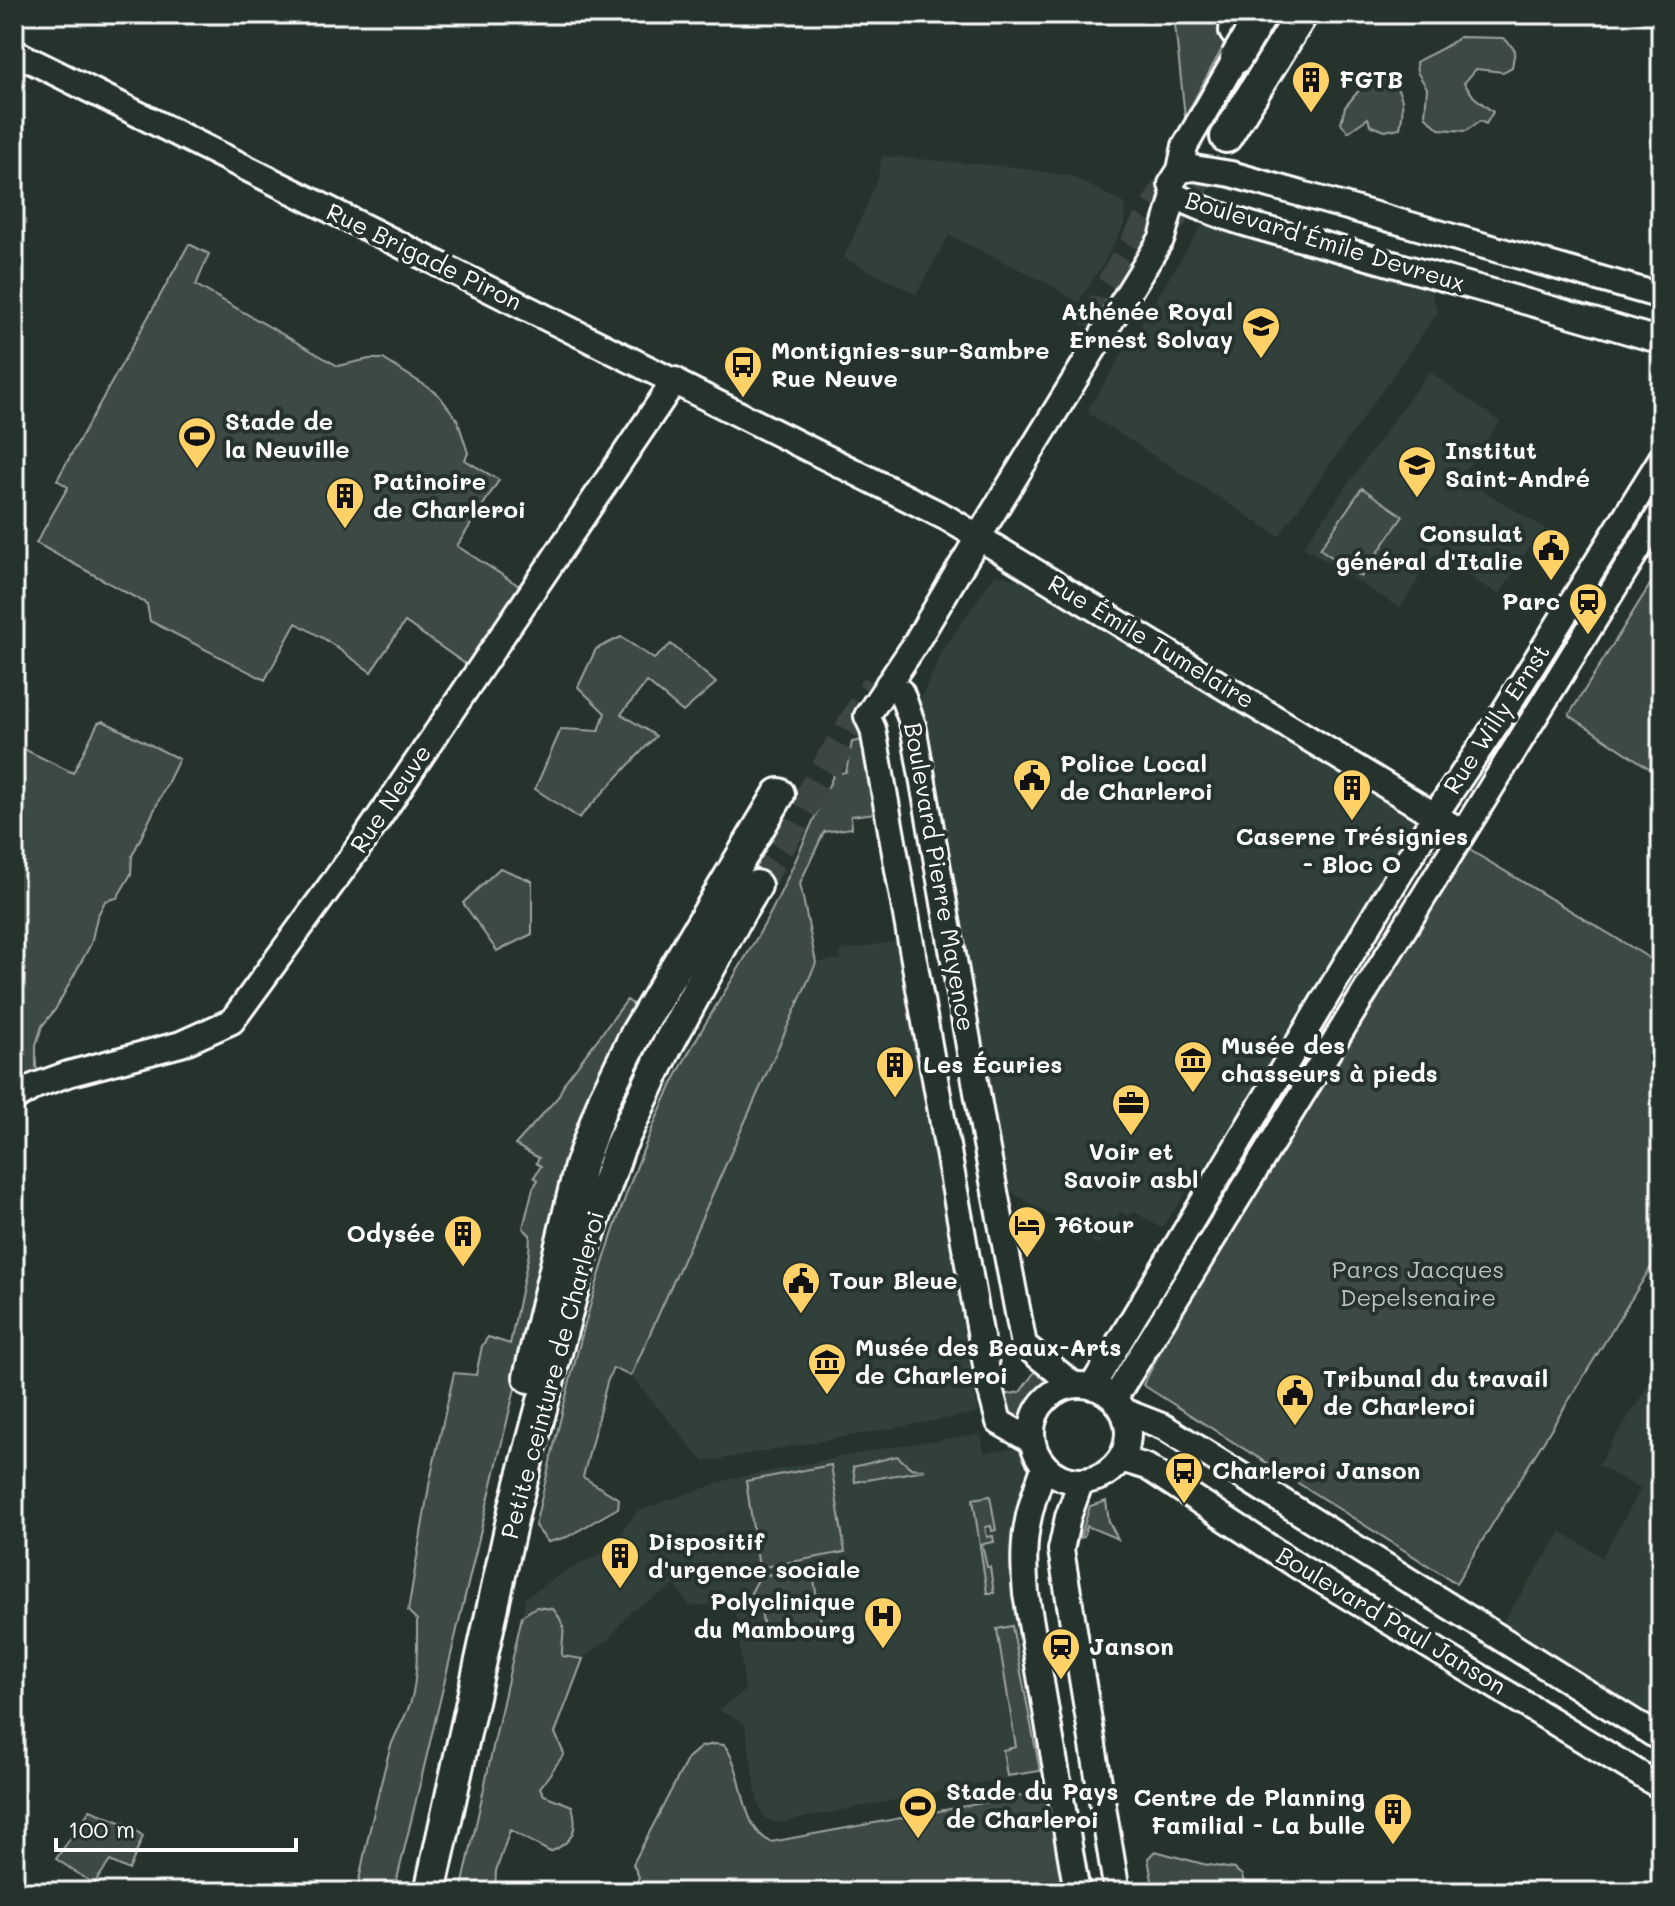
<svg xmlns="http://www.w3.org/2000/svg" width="1675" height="1906" font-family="Mali,sans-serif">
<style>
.built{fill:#333f3a}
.green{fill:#3e4944;stroke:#9ea4a2;stroke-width:2}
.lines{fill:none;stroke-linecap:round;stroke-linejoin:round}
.highway-tunnel{stroke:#3c4742;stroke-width:30;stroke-dasharray:30 15;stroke-linecap:butt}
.secondary-casing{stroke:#fff;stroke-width:30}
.highway-casing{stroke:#fff;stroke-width:36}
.secondary{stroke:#26332d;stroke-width:24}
.highway{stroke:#26332d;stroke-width:30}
.highway-bridge-casing{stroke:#fff;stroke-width:36;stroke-linecap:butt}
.highway-bridge{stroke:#26332d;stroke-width:30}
.labels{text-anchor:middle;stroke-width:8;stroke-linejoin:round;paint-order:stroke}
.poi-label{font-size:24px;font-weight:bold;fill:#fff;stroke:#26332d;text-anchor:start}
.street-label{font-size:24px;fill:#fff;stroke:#26332d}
.park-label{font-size:24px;fill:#bbbfbe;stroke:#26332d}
</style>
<rect width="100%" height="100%" fill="#26332d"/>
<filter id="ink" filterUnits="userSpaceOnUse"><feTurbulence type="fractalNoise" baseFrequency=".0125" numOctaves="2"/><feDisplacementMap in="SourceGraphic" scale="16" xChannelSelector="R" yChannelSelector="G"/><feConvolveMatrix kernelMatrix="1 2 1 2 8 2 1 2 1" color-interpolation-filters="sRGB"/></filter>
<g filter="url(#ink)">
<path class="built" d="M882 156 1014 167 1071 176 1125 204 1124 225 1104 262 1078 303 1045 282 949 235 916 294 844 258 878 178Z
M1210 221 1386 274 1431 292 1438 312 1279 536 1089 414V408L1202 225Z
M1429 371 1500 422 1460 477 1546 529 1538 543 1534 540 1499 595 1458 569 1461 566 1445 556 1442 559 1434 554 1400 608 1303 547Z
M995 574 1025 582 1418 819 1260 1087 1168 1219 1161 1228 1135 1212 1127 1216 1120 1211 1098 1245 1004 1187 921 698 944 648Z
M897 941 978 1413 704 1462 631 1376 816 963 841 959 840 951Z
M1661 1365V1691L1643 1719 1495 1634 1561 1532 1602 1557 1641 1489 1598 1465Z
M981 1434 984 1453 1022 1447 1031 1475 1016 1577 1043 1771 777 1823 765 1819 758 1803 745 1724 718 1710 745 1691 734 1602 690 1607 675 1585 630 1612 608 1640 583 1659 562 1656V1647L536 1607 522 1616 525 1598 562 1573 623 1543 622 1530 638 1511 730 1479 891 1447Z"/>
<path class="green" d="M1198 14H1230L1223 47 1185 117 1175 24Z
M1459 37 1504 38 1515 50 1512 67 1503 72 1476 69 1464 83 1474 97 1493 112 1486 124 1480 121 1466 131 1439 129 1425 116 1427 88 1417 72 1416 62C1431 53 1446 49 1459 37Z
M1371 76C1403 81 1406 100 1400 128L1385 131 1370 125 1368 118 1348 132 1341 123 1345 107Z
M189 244 209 254 196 285 338 366 369 359H383L437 393 457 419 468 453 465 460 499 480 457 546 521 587 467 665 405 622 371 672 326 640 296 623 265 680 150 621 147 604 36 543 68 487 57 480Z
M1362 488 1403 516 1361 577 1320 549Z
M1661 567V776L1569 715Z
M621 637 654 659 671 644 716 683 683 712 647 682 621 714 656 736 579 818 535 789 561 729 599 731 605 713 578 687 596 649Z
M103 721 179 759 132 856 131 874 117 898 105 901 97 917 91 944 55 1010 42 1026 36 1045V1067L43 1078 26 1083 14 1057V759L22 748 73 773 98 723Z
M862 740 877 813 851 816 852 828 824 832 800 883 816 963 631 1376 613 1368 607 1382 583 1477 619 1499 618 1508 567 1537 548 1542 535 1526C569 1379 603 1234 666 1097 696 1032 738 975 771 912 794 867 813 820 834 774L846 772 852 742Z
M1468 849 1661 965V1251L1456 1583 1143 1385 1194 1287Z
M500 868 532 881V934L497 951 463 903Z
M627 1000 634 1005 604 1069 540 1284 394 1892H357C365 1845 377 1798 389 1752 393 1736 406 1718 411 1701 418 1675 417 1646 417 1620L408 1611 430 1480 454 1373 476 1375 482 1346 488 1337 510 1344 529 1253 530 1235 523 1228 533 1188 538 1180 534 1177 541 1166 536 1163 539 1158 515 1145 558 1097 565 1082Z
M1039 1366 1052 1378 1032 1397 1020 1423 1011 1425 999 1396 1020 1392Z
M897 1456 911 1468 925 1470 855 1482 853 1467Z
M831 1465 845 1552 759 1568 746 1481Z
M990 1496 996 1530 992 1531 991 1526 985 1527 987 1537 993 1536 994 1542 982 1544 987 1567H990L994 1593H987L973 1499Z
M1106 1501 1109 1522 1118 1539 1087 1526 1084 1537 1080 1538 1090 1506Z
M812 1568 822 1628 766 1638 759 1600 746 1602 760 1576Z
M536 1607 553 1609C570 1629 561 1634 562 1656L583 1659 555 1733 564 1754 540 1788 544 1795 572 1806C579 1830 573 1842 550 1852L510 1830 496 1871 495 1892H461L522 1616Z
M1012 1626 1040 1771 1007 1776 1003 1750 1016 1747 997 1629Z
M714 1744 724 1745C746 1771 738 1827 771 1842L1047 1791 1065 1892H632L639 1877 633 1864 688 1758 701 1747Z
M90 1810 128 1825 143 1836 129 1870 110 1861 94 1884 56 1859Z
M1155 1851 1203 1864 1234 1869 1242 1875 1246 1890 1154 1892 1148 1858Z"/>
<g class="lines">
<path class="highway-tunnel" d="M1169 222 1226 137
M1096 328 1106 294 1167 188
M756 886 876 685"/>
<g class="secondary-casing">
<path id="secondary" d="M14 52 947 518 1462 832
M1180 170 1185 146 1236 58
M1661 296 1231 174 1194 168 1180 170 1171 184 1174 195C1222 221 1290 235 1343 250 1449 280 1555 309 1661 341
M888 684 901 692 913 725 986 1144 1024 1345 1074 1385
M14 1099 35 1086 68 1074 181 1044 232 1021 364 840 675 380
M1032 1433a48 48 0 1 1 96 0a48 48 0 1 1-96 0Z
M1092 1387 1435 815 1497 723 1661 459
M1114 1399 1661 512
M1123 1411 1164 1427 1661 1739
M1032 1441 999 1422 990 1388 873 729 867 716 912 649 991 516 1162 238 1174 195
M1121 1459 1147 1467 1298 1566 1661 1787
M1045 1466C1026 1514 1021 1543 1026 1594L1077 1892
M1081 1481 1068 1517 1061 1550 1117 1892"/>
</g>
<g class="highway-casing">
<path id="highway" d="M1235 31 1236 14
M1226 137 1302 14
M529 1377 580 1166 604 1099 637 1032 779 794
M430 1892 515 1506 583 1252 619 1148 666 1048 740 912 756 886"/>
</g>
<use href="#secondary" class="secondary"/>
<use href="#highway" class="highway"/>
<g class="highway-bridge-casing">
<path id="highway-bridge" d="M1236 58 1262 14"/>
</g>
<use href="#highway-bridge" class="highway-bridge"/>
</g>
</g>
<defs>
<g id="building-pin" transform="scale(2)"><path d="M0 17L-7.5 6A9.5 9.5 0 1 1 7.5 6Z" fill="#ffd166" stroke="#26332d"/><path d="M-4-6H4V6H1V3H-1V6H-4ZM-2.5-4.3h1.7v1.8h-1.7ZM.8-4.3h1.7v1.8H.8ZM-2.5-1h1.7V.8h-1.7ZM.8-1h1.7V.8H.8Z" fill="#111"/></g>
<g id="school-pin" transform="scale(2)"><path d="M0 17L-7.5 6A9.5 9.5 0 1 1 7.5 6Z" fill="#ffd166" stroke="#26332d"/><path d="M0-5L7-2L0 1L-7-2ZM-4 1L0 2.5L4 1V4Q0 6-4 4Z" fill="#111"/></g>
<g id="bus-pin" transform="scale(2)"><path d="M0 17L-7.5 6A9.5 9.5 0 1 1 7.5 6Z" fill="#ffd166" stroke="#26332d"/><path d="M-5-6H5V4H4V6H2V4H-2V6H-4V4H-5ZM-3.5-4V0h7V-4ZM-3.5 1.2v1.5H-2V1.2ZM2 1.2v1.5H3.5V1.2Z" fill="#111"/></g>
<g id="stadium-pin" transform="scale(2)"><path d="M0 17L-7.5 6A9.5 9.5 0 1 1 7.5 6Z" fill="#ffd166" stroke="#26332d"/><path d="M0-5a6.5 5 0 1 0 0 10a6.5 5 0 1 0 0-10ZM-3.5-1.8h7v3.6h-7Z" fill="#111"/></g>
<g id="civic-pin" transform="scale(2)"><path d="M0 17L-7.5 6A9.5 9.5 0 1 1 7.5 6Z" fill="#ffd166" stroke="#26332d"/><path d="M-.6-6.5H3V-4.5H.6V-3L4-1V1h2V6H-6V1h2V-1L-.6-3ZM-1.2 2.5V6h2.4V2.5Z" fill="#111"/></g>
<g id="station-pin" transform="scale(2)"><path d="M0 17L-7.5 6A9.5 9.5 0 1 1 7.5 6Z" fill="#ffd166" stroke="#26332d"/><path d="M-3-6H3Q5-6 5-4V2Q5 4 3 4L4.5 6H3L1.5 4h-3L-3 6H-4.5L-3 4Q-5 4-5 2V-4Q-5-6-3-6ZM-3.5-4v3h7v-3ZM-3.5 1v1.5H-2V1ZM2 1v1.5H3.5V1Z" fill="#111"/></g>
<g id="museum-pin" transform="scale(2)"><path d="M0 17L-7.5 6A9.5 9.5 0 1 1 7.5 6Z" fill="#ffd166" stroke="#26332d"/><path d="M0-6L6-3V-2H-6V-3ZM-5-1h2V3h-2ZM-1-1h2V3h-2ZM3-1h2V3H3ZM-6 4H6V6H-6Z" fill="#111"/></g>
<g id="office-pin" transform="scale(2)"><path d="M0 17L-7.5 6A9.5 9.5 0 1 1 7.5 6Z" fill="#ffd166" stroke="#26332d"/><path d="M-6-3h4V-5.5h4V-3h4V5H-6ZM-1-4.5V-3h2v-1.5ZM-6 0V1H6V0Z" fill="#111"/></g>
<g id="hotel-pin" transform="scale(2)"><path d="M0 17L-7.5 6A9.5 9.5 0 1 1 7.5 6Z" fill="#ffd166" stroke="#26332d"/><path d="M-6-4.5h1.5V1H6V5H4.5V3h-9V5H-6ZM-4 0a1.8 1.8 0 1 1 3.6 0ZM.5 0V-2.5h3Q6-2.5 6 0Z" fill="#111"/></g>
<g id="hospital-pin" transform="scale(2)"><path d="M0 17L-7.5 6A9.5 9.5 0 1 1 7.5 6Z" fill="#ffd166" stroke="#26332d"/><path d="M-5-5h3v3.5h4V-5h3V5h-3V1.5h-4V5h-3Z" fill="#111"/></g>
</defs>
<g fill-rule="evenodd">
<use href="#building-pin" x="1311" y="80"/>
<use href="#school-pin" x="1261" y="326"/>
<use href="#bus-pin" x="743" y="365"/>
<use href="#stadium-pin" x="197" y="436"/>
<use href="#school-pin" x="1417" y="465"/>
<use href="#building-pin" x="345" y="496"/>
<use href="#civic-pin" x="1551" y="548"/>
<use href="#station-pin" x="1588" y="602"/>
<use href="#civic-pin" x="1032" y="778"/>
<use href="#building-pin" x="1352" y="788"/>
<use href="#museum-pin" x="1193" y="1060"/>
<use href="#building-pin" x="895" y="1065"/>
<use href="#office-pin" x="1131" y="1103"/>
<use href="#hotel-pin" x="1027" y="1225"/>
<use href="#building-pin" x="463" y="1234"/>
<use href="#civic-pin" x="801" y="1281"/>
<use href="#museum-pin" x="827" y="1362"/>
<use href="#civic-pin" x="1295" y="1393"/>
<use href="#bus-pin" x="1184" y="1471"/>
<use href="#building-pin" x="620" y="1556"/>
<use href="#hospital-pin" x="883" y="1616"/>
<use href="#station-pin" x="1061" y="1647"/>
<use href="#stadium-pin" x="918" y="1806"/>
<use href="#building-pin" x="1393" y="1812"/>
</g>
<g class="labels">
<g class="poi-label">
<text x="1339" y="88">FGTB</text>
<text x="1233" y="320" text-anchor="end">Athénée Royal<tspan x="1233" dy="28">Ernest Solvay</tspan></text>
<text x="771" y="359">Montignies-sur-Sambre<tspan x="771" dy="28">Rue Neuve</tspan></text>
<text x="225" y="430">Stade de<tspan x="225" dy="28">la Neuville</tspan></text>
<text x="1445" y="459">Institut<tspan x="1445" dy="28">Saint-André</tspan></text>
<text x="373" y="490">Patinoire<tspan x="373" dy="28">de Charleroi</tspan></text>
<text x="1523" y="542" text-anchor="end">Consulat<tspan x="1523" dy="28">général d'Italie</tspan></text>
<text x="1560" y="610" text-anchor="end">Parc</text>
<text x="1060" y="772">Police Local<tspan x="1060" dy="28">de Charleroi</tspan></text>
<text x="1352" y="845" text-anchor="middle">Caserne Trésignies<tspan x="1352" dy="28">- Bloc O</tspan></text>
<text x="1221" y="1054">Musée des<tspan x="1221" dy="28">chasseurs à pieds</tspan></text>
<text x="923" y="1073">Les Écuries</text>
<text x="1131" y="1160" text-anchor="middle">Voir et<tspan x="1131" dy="28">Savoir asbl</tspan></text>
<text x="1055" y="1233">76tour</text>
<text x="435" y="1242" text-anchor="end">Odysée</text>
<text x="829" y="1289">Tour Bleue</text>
<text x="855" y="1356">Musée des Beaux-Arts<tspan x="855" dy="28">de Charleroi</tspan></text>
<text x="1323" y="1387">Tribunal du travail<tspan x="1323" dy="28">de Charleroi</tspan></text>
<text x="1212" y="1479">Charleroi Janson</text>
<text x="648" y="1550">Dispositif<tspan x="648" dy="28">d'urgence sociale</tspan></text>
<text x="855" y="1610" text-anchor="end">Polyclinique<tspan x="855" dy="28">du Mambourg</tspan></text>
<text x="1089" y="1655">Janson</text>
<text x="946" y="1800">Stade du Pays<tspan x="946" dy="28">de Charleroi</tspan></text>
<text x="1365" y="1806" text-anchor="end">Centre de Planning<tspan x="1365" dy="28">Familial - La bulle</tspan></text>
</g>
<g class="street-label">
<text transform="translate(1325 242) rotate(17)" y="8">Boulevard Émile Devreux</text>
<text transform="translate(424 257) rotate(26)" y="8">Rue Brigade Piron</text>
<text transform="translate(1151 642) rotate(31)" y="8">Rue Émile Tumelaire</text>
<text transform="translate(1497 719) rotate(-57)" y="8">Rue Willy Ernst</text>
<text transform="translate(391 799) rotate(-56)" y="8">Rue Neuve</text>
<text transform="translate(939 877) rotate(80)" y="8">Boulevard Pierre Mayence</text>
<text transform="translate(553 1375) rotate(-75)" y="8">Petite ceinture de Charleroi</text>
<text transform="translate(1391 1621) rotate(31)" y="8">Boulevard Paul Janson</text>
</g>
<g class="park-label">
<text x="1418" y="1278">Parcs Jacques<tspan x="1418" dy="28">Depelsenaire</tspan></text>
</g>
</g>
<rect width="1675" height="1906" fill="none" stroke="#26332d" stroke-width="48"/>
<rect x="24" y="24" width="1627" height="1858" fill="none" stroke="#fff" stroke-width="3" filter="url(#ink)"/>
<path d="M56 1838v12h240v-12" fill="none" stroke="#ffffff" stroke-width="4"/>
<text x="68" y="1838" font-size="24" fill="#ffffff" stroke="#26332d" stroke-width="6" paint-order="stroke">100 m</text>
</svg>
